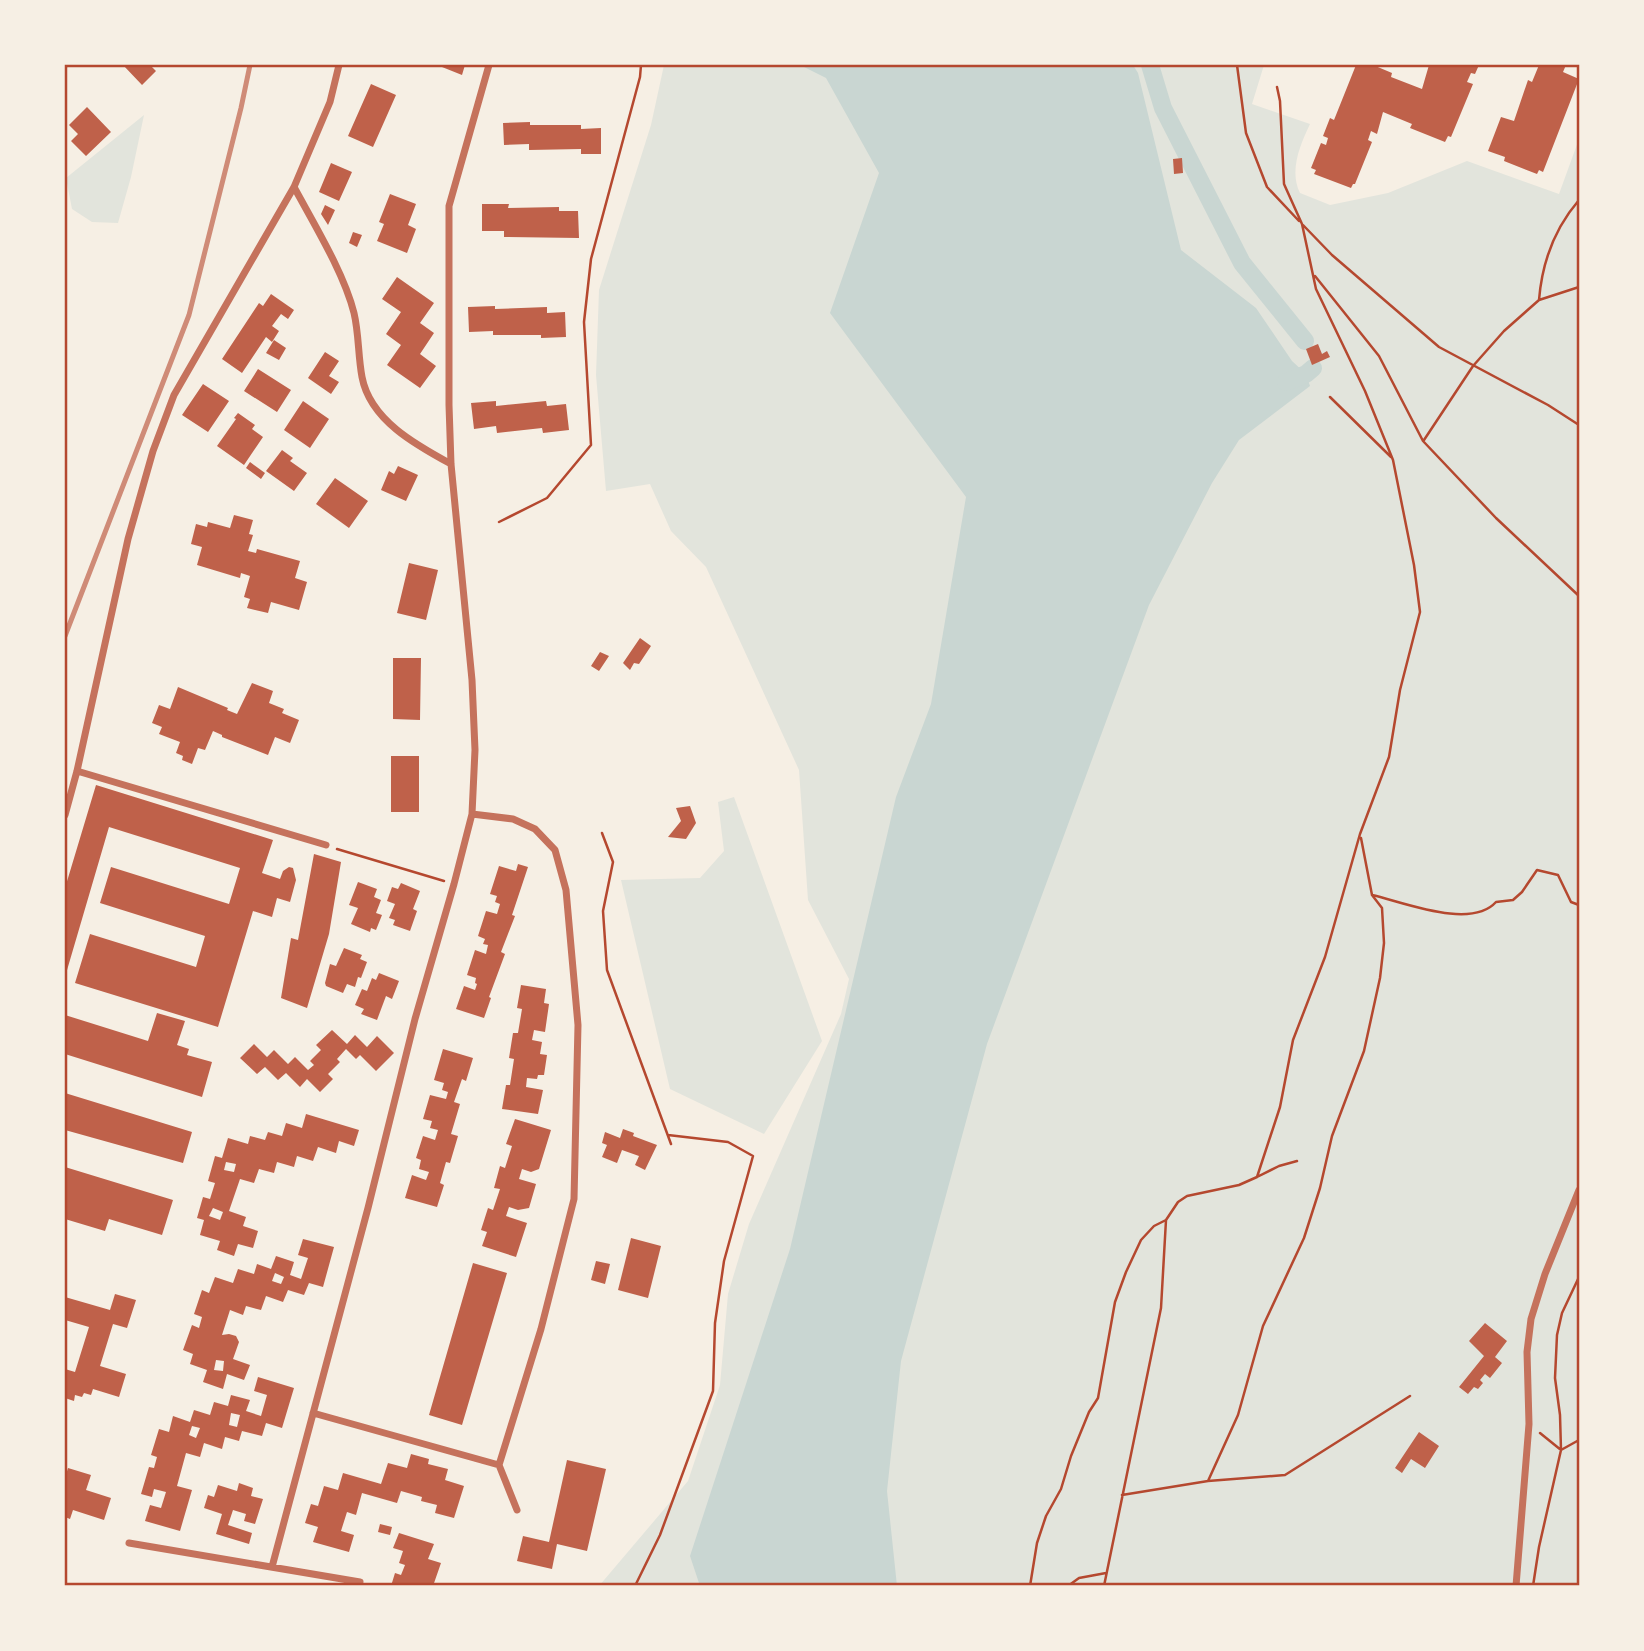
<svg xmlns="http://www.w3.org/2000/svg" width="1644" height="1651" font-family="Rubik,sans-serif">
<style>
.green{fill:#e2e4dc}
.water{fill:#c9d6d2}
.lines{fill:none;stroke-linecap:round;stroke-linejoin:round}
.canal{stroke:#c9d6d2;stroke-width:18}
.building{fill:#bf614a;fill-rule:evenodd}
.path{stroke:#b5482f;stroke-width:2.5}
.service{stroke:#c5725c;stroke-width:4.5}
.minor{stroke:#c5725c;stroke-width:7}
.rail{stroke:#cf8b77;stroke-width:5}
.neatline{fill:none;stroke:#b5482f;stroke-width:2.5}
</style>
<rect width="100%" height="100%" fill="#f6efe4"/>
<path class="green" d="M664 65H1264L1252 104 1310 124C1300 145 1289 171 1300 193L1330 205 1388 193 1467 161 1559 194 1579 139V1586H599L688 1481 720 1385 728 1294 749 1224 841 1014 849 979 808 900 799 770 706 567 671 531 650 484 606 491 596 375 599 290 651 125Z
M144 115 131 177 118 223 92 222 72 209 66 178Z
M734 797 822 1041 764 1134 670 1089 621 880 700 878 724 851 718 802Z"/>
<path class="water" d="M800 65H1133L1138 73 1181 250 1256 308 1292 361 1306 374 1310 386 1239 440 1212 483 1149 605 987 1044 901 1361 887 1491 897 1586H700L690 1556 790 1249 896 797 931 704 966 497 830 313 879 173 826 78Z"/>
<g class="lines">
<path class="canal" d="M1150 65 1163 108 1242 263 1305 341
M1286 382 1306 374 1313 368"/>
</g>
<path class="building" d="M123 65H150L156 71 142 85Z
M437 65H465L462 75Z
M1356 65H1373L1392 73 1391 77 1422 89 1429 65H1479L1475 74 1471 73 1467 82 1473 84 1451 137 1448 136 1445 142 1410 128 1412 124 1383 112 1377 134 1371 131 1368 140 1372 142 1355 184H1353L1351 188 1314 174 1316 170 1311 168 1321 143 1326 145 1328 138 1323 136 1330 118 1334 120Z
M1539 65H1566L1563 72 1579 79 1543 172 1539 170 1537 174 1504 161 1505 157 1488 151 1501 117 1514 121 1528 80 1532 82Z
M371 84 396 95 373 147 348 136Z
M87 107 111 132 86 156 71 141 78 134 69 125Z
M530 122V125H581V129L601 128V154H581V149L529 150V144L504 145 503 123Z
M1182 158 1183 173 1174 174 1173 159Z
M331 163 352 172 339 201 319 192Z
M390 194 416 204 408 225 416 229 407 253 377 241 384 224 379 222Z
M482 204H509L508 208 559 207V211H578L579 238 504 237V231H482Z
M325 205 335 210 328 225 321 214Z
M353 232 362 235 357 247 349 243Z
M397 277 434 303 420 323 434 333 420 354 436 366 420 388 387 365 401 345 386 334 401 312 382 299Z
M271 294 294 310 288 319 281 314 272 326 279 331 272 342 266 337 242 373 222 359 259 303 263 306Z
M495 306V309L547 307V313L565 312 566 337 541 338V335H493V331L469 332 468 307Z
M274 340 286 348 279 360 266 353Z
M1318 344 1322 354 1327 351 1330 357 1312 365 1306 349Z
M325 352 339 361 329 376 339 382 331 394 308 378Z
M258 369 291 390 277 412 244 391Z
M203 384 229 401 208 432 182 415Z
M303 401 329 419 310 448 284 430Z
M496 401V406L546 401 547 406 566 404 569 430 543 433 542 428 497 433 496 426 474 429 471 403Z
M238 413 255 425 252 429 263 437 244 465 217 446 236 419 234 418Z
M282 450 293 458 290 461 307 473 294 491 266 471Z
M250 462 265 473 261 479 246 468Z
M398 466 418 475 406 501 381 490 389 471 394 474Z
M335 478 368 501 349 528 316 504Z
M234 515 253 520 249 534 253 535 248 551 256 553 257 549 300 561 295 578 307 582 299 610 271 602 268 613 247 608 250 599 244 597 250 576 241 573 240 578 197 565 202 547 191 544 196 524 207 527 208 522 230 528Z
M409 563 438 570 426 620 397 613Z
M640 638 651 646 639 664 634 663 630 670 623 663Z
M600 652 609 656 599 671 591 666Z
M393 658H421L420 720 393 719Z
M252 683 273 691 269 703 284 709 282 713 299 720 290 743 275 737 268 755 222 737V735L213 731 205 750 198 748 192 764 182 760 183 756 176 753 180 742 159 734 162 727 152 723 159 705 170 709 178 687 228 708 227 710 237 714Z
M391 756H419V812H391Z
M96 785 273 840 262 873 280 879 283 871 289 867 293 868 296 880 290 902 277 898 272 917 253 911 218 1027 75 983 90 934 196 967 205 936 100 903 111 867 229 904 240 868 109 827 65 977V888Z
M690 806 696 823 686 839 668 837 681 821 676 808Z
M314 854 341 862 329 934 307 1008 281 998 291 938 298 940Z
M518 864 528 867 512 915 515 916 501 952 505 954 489 997 491 998 484 1018 456 1009 464 986 475 990 477 984 475 983 476 978 467 975 475 950 486 954 488 945 483 944 485 939 478 936 486 911 497 914 500 904 495 902 497 896 490 894 499 866 516 871Z
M358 882 377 889 374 897 381 900 376 913 382 915 376 930 371 928 370 932 351 924 358 908 349 905Z
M401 883 420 891 413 909 417 911 410 931 393 925 395 920 389 918 395 904 387 901 392 887 398 889Z
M344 948 362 955 360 959 367 962 361 978 358 977 355 987 347 984 343 993 326 986 325 983 330 964 336 966Z
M379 973 399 981 392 999 386 996 377 1020 361 1014 364 1009 355 1005 362 989 367 991 372 978 376 980Z
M521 985 546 989 544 1003 549 1004 545 1032 534 1030 532 1040 542 1042 540 1054 547 1055 544 1075H538L537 1079 527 1078 526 1087 543 1090 538 1114 502 1109 506 1085H510L514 1059 509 1058 513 1033H518L522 1009 517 1008Z
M157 1013 185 1021 177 1045 189 1049 187 1055 212 1062 202 1097 65 1054V1015L148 1041Z
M332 1030 347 1044 355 1035 367 1047 377 1036 394 1053 376 1071 360 1055 356 1059 346 1049 337 1059 340 1062 328 1074 333 1079 320 1092 307 1079 300 1087 286 1073 278 1080 265 1067 257 1074 240 1058 254 1044 267 1057 274 1050 288 1064 295 1057 308 1070 314 1065 310 1061 321 1050 316 1045Z
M443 1049 473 1058 466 1081 462 1079 454 1102 460 1104 451 1134 458 1136 450 1163 446 1162 440 1183 444 1185 437 1207 405 1198 412 1175 426 1180 429 1172 419 1169 421 1160 416 1158 423 1136 435 1140 438 1130 430 1128 432 1121 423 1119 430 1095 446 1099 448 1092 442 1090 444 1083 434 1080Z
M65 1093 192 1132 183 1163 65 1130Z
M306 1114 359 1130 354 1146 339 1141 336 1153 318 1147 313 1161 297 1156 294 1167 277 1162 274 1173 259 1169 254 1183 240 1179 229 1211 246 1217 243 1226 258 1231 253 1248 238 1244 234 1256 217 1250 220 1241 200 1235 204 1220 197 1218 203 1197 210 1199 215 1183 208 1181 215 1156 222 1158 228 1138 248 1144 250 1136 265 1140 268 1132 282 1136 286 1123 302 1128ZM226 1162 236 1164 234 1172 224 1170ZM213 1208 223 1212 220 1220 209 1216Z
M515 1119 551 1130 539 1169 531 1172 522 1169 519 1179 536 1184 529 1208 518 1210 509 1207 506 1216 527 1223 516 1257 482 1246 487 1232 481 1230 488 1208 493 1210 500 1189 494 1188 500 1166 505 1168 512 1146 506 1144Z
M623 1129 634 1133 633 1136 657 1145 645 1170 635 1165 639 1156 622 1150 617 1163 602 1157 607 1145 602 1143 605 1132 620 1138Z
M65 1167 173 1200 162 1235 109 1219 105 1231 65 1219Z
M631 1238 661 1246 648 1298 618 1290Z
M303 1239 334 1247 323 1287 309 1283 304 1295 288 1290 283 1302 266 1296 261 1310 246 1306 243 1315 230 1310 222 1335 229 1334 236 1336 239 1342 233 1359 250 1365 244 1380 227 1374 223 1389 203 1382 207 1370 190 1364 193 1354 183 1350 192 1325 199 1328 202 1317 194 1314 202 1290 209 1293 215 1277 233 1283 238 1269 254 1274 257 1264 271 1269 276 1256 294 1262 290 1275 301 1279 308 1258 298 1255ZM275 1273 284 1277 281 1284 272 1281ZM216 1360 224 1361 223 1371 214 1370Z
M596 1261 610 1264 605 1284 591 1280Z
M473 1263 507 1273 462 1425 429 1415Z
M115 1294 136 1300 127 1328 113 1324 100 1366 126 1374 119 1397 93 1389 91 1395 84 1393 82 1397 75 1395 74 1401 65 1398V1369L75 1372 89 1327 65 1320V1297L110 1310Z
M1485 1323 1507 1341 1495 1357 1502 1363 1490 1378 1485 1374 1480 1380 1483 1383 1478 1389 1474 1387 1468 1394 1459 1387 1484 1356 1469 1341Z
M258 1377 294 1388 282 1428 266 1423 262 1436 242 1431 239 1441 225 1437 222 1449 204 1443 200 1457 186 1453 177 1486 192 1490 180 1531 145 1521 150 1505 161 1508 166 1492 154 1489 152 1497 141 1494 149 1467 154 1468 157 1457 151 1455 159 1429 169 1432 173 1416 190 1422 194 1410 210 1415 214 1402 228 1406 231 1395 250 1400 246 1411 261 1416 267 1395 254 1391ZM231 1413 240 1415 237 1427 229 1425ZM192 1426 200 1428 196 1438 189 1435Z
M1419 1432 1439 1446 1425 1468 1411 1459 1402 1473 1395 1468Z
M411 1454 429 1459 428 1464 448 1469 445 1480 464 1486 454 1518 435 1513 437 1505 421 1501 422 1497 401 1491 397 1503 362 1493 356 1515 347 1512 341 1531 354 1535 349 1552 313 1542 318 1527 305 1523 311 1504 318 1506 324 1486 338 1490 343 1473 381 1484 388 1463 407 1468Z
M567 1460 606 1469 587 1551 557 1544 552 1569 517 1561 523 1536 549 1542Z
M68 1468 91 1475 86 1490 111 1498 104 1520 73 1510 70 1519 65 1517V1478Z
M239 1483 253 1488 251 1496 263 1499 255 1524 244 1521 246 1514 233 1510 228 1525 252 1533 249 1544 216 1534 222 1514 204 1508 208 1495 214 1497 218 1485 237 1491Z
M380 1524 392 1527 390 1535 378 1532Z
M399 1533 434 1544 428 1559 441 1563 433 1586H391L395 1573 401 1575 405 1565 399 1563 403 1551 393 1548Z"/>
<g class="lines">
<path class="path" d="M1237 65 1246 133 1267 187 1299 221
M1303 225 1332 255 1439 347 1548 405 1579 425
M1315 276 1379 356 1423 441 1496 518 1579 596
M1539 300C1542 263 1554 229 1579 200
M1330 397 1391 457
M1424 440 1473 366 1504 331 1539 300 1579 287
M499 522 547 498 591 445 584 322 591 259 640 77 641 65
M602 833 613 862 603 911 607 970 671 1144
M1361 838 1372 895C1403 902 1471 930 1496 902L1513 900 1522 892 1537 870 1558 875 1571 902 1579 905
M337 849 444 881
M1257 1177 1279 1166 1297 1161
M1540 1433 1561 1450 1579 1440
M1208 1481 1285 1475 1410 1396
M1122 1495 1208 1481 1238 1415 1263 1326 1304 1238 1320 1188 1332 1136 1364 1051 1380 978 1384 943 1382 908 1372 895
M635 1586 660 1535 713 1391 715 1323 724 1261 753 1156 728 1142 668 1135
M1030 1586 1037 1543 1046 1516 1061 1489 1071 1456 1089 1412 1098 1398 1115 1302 1126 1272 1141 1240 1154 1226 1166 1220
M1068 1586 1079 1578 1106 1573
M1104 1586 1161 1308 1166 1220 1178 1202 1187 1196 1239 1185 1257 1177 1280 1107 1293 1040 1325 957 1360 834 1389 757 1400 690 1420 612 1414 565 1393 460 1365 391 1316 289 1302 224 1284 184 1280 101 1277 87
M1533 1586 1539 1547 1561 1450 1560 1415 1555 1378 1557 1335 1562 1313 1579 1277"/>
<path class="service" d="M65 67V65"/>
<path class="minor" d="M294 187C314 224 344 273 354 313 359 334 358 356 362 377 370 420 416 445 451 464
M77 771 326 845
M472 814 513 819 535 829 555 850 566 890 578 1025 574 1199 541 1329 499 1465 517 1510
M65 815 77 771 128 539 153 451 174 395 294 187 330 102 339 65
M313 1413 499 1465
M129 1543 360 1582
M272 1567 368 1208 415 1019 454 884 472 814 475 750 472 680 451 464 449 405V206L489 65
M1516 1586 1529 1424 1527 1352 1531 1319 1545 1274 1579 1190"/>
<path class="rail" d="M65 636 189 315 241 108 250 65"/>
</g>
<rect width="1644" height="1651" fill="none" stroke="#f6efe4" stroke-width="133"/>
<rect x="66" y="66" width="1512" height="1518" class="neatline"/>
</svg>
